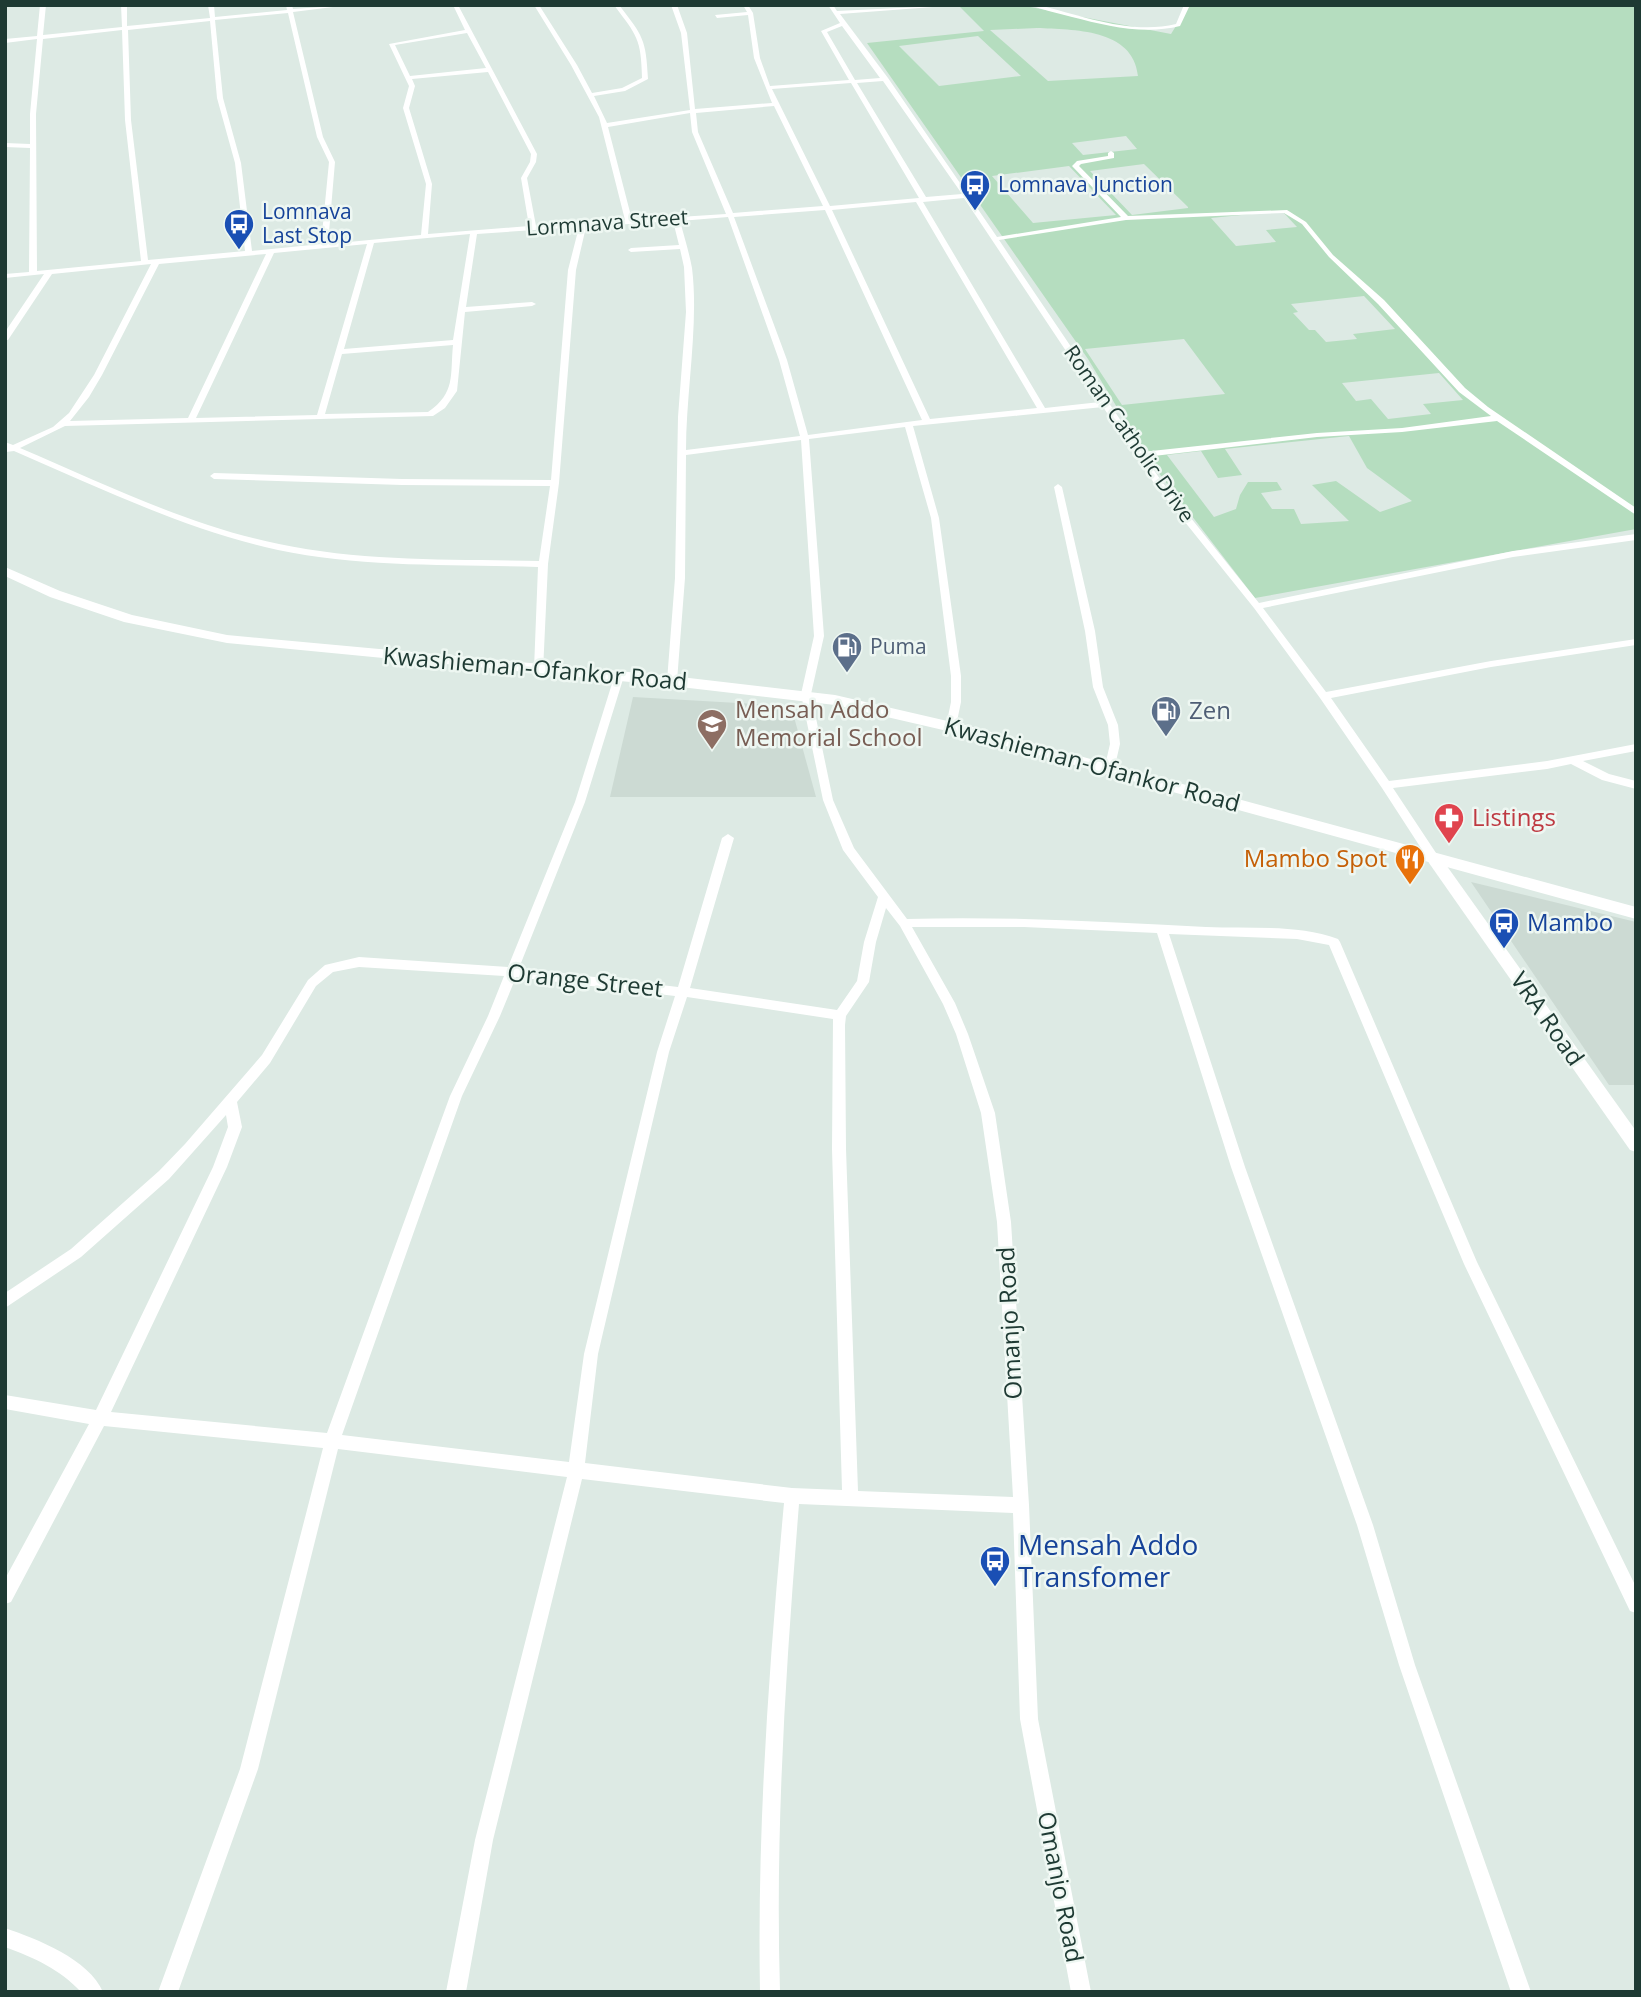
<svg xmlns="http://www.w3.org/2000/svg" width="1641" height="1997" font-family="'Open Sans',sans-serif">
<style>
.built{fill:#ccdad3}
.green{fill:#b5ddbf;fill-rule:evenodd}
.lines{fill:none;stroke-linecap:round;stroke-linejoin:round}
.minor{fill:#fff;fill-rule:evenodd}
.tertiary{fill:#fff;fill-rule:evenodd}
.secondary{fill:#fff;fill-rule:evenodd}
.labels{text-anchor:middle;stroke-width:5;stroke-linejoin:round;paint-order:stroke}
.far-transit-label{font-size:21px;fill:#164399;stroke:#eef7f2;text-anchor:start}
.far-street-label{font-size:21px;fill:#1e3a33;stroke:#eef7f2}
.far-service-label{font-size:21px;fill:#4e5e75;stroke:#eef7f2;text-anchor:start}
.street-label{font-size:24px;fill:#1e3a33;stroke:#eef7f2}
.education-label{font-size:24px;fill:#785e54;stroke:#eef7f2;text-anchor:start}
.service-label{font-size:24px;fill:#4e5e75;stroke:#eef7f2;text-anchor:start}
.health-label{font-size:24px;fill:#be3a42;stroke:#eef7f2;text-anchor:start}
.food-label{font-size:24px;fill:#c56008;stroke:#eef7f2;text-anchor:end}
.transit-label{font-size:24px;fill:#164399;stroke:#eef7f2;text-anchor:start}
.near-transit-label{font-size:28px;fill:#164399;stroke:#eef7f2;text-anchor:start}
</style>
<rect width="100%" height="100%" fill="#ddeae4"/>
<path class="built" d="M633 697 791 706 816 797H610Z
M1471 882 1636 922V1085H1609Z"/>
<path class="green" d="M982 5H1020L1171 34 1189 5H1636V529L1255 598 1148 459 1088 359 867 43 984 31 960 7ZM1037 28C1073 30 1133 28 1138 76L1048 81 990 30ZM978 36 1021 76 939 86 899 46ZM1126 136 1137 149 1083 155 1072 143ZM1144 164 1188 207V208L1132 215 1090 171ZM1069 166 1116 215 1033 223 992 176ZM1282 211 1297 227 1266 230 1276 242 1236 246 1211 218ZM1364 296 1395 329 1353 334 1357 339 1326 342 1315 330H1309L1293 313 1298 312 1291 304ZM1184 339 1225 394 1122 405 1085 349ZM1439 373 1463 400 1423 404 1431 414 1388 419 1371 399 1356 401 1342 383ZM1349 436 1367 468 1412 501 1380 512 1336 481 1312 485 1349 521 1301 524 1294 509H1272L1261 493 1282 490 1277 482H1248L1240 495 1236 509 1214 517 1167 455 1201 451 1218 478 1242 475 1225 449Z"/>
<g class="lines">
<path class="minor" d="M40 5H46L43 35 122 27 121 5H127V26L210 18 208 5H214L215 17 287 10 286 5H292L293 9 349 5 293 12 323 137 335 162 328 244 421 235 426 184 403 108 409 86 389 44 465 30 453 5H458L537 154 536 162 527 178 536 226 625 220 599 117 571 65 534 5H539L577 65 592 93 622 88 642 78C641 38 637 36 614 5H619C643 36 646 39 648 79L625 91 594 96 607 123 690 110 681 33 671 5H677L687 33 695 109 772 103 754 58 748 15 717 18 715 15 747 12 743 5H748L753 13 760 58 770 86 849 80 821 31 840 23 828 5H833L837 11 959 5 840 14 888 78 997 237 1121 217 1072 166 1077 161 1108 156V153L1111 151 1114 153V158L1081 164 1079 166 1128 216 1287 210 1306 222 1333 255 1384 300 1465 388 1488 407 1636 508V515L1497 421 1402 432 1317 437 1145 457 1162 482 1259 603 1513 551 1636 534V540L1513 557 1263 608 1326 692 1491 661 1636 639V645L1491 667 1331 698 1389 781 1547 761 1636 744V751L1583 761 1609 774 1636 781V789L1602 780 1571 764 1547 769 1393 788 1440 859 1434 863 1430 862 1382 788 1320 698 1254 608 1156 486 1103 407 913 426 939 518 961 676V702L956 726 951 729 946 726 951 702V676L931 518 905 427 809 439 824 636 811 694 833 800 854 848 907 919C1007 916 1106 922 1206 927 1249 929 1297 924 1338 939L1340 942 1477 1262 1636 1587V1613L1630 1611 1464 1264 1329 945 1297 939 1169 934 1245 1167 1373 1525 1415 1665 1531 1992H1511L1399 1665 1357 1525 1231 1167 1157 933 1024 927H912L955 1003 968 1034 995 1113 1011 1222 1029 1505 1038 1719 1091 1992H1071L1020 1719 1013 1513 799 1504C786 1667 775 1829 780 1992H760C757 1828 769 1666 784 1503L582 1479 493 1840 466 1992H446L475 1840 567 1477 338 1449 258 1769 178 1992H158L240 1769 323 1448 104 1426 11 1602 5 1604V1579L89 1424 5 1409V1395L96 1410 213 1167 228 1127 226 1115 169 1179 81 1257 5 1308V1293L71 1249 159 1171 185 1144 262 1055 308 980 325 965 359 957 508 967 575 802 615 674H623L624 676 585 802 519 968 678 987 722 838 728 834 734 838 690 988 837 1010 857 981 864 942 878 897 843 850 823 800 801 694 814 636 801 440 686 455 685 578 677 681 672 684 667 681 675 578 678 417 686 312 684 267 680 249 631 252 628 250 631 248 679 245 673 221 586 227 576 270 559 483 548 564 543 671H535L534 669 538 567C452 564 363 568 278 550 186 530 100 488 14 451L6 452 5 442 13 445 53 427 69 413 94 375 151 264 52 274 8 340H5V332L44 274 5 278V274L29 272 30 148 5 147V143L30 144V114L37 39 5 43V39L37 36ZM288 13 317 137 329 162 321 244 252 251 241 163 223 98 215 20ZM210 21 217 98 235 163 245 251 148 260 131 120 128 30ZM842 26 880 78 855 80 827 32ZM122 30 125 120 141 261 37 271 36 114 43 39ZM467 33 486 68 410 76 395 45ZM488 72 531 154 530 162 521 178 529 226 428 234 432 184 409 108 415 86 412 79ZM883 81 962 194 926 197 857 83ZM851 83 919 198 830 206 772 89ZM774 106 823 206 733 213 698 132 696 113ZM690 113 692 132 726 214 632 220 608 127ZM964 198 1100 402 1045 408 923 202ZM916 202 1037 408 930 419 832 210ZM825 210 922 420 808 435 787 360 734 217ZM1284 213 1302 224 1329 257 1378 304 1459 392 1491 416 1402 428 1317 433 1142 452 999 240 1126 220ZM728 217 779 360 800 436 686 450C686 392 699 324 692 268 689 252 684 236 680 221ZM579 227 568 270 551 480 402 479 214 473 210 476 214 479 402 485 550 486 539 561C452 559 364 562 279 544 189 526 105 484 20 448L65 426 433 416 445 408 457 391 465 312 532 306 536 304 532 302 466 307 477 234ZM470 234 453 340 344 349 374 243ZM367 244 317 415 196 418 274 253ZM266 254 188 418 70 421 89 397 102 375 159 264ZM453 345C450 375 456 393 428 412L325 414 342 354ZM886 908 900 926 943 1004 956 1034 981 1113 997 1222 1013 1497 858 1491 846 1149 845 1025 846 1016 869 982 876 942ZM359 967 504 976 488 1016 450 1096 327 1433 111 1412 227 1167 242 1127 237 1102 270 1063 316 986 333 972ZM516 977 675 996 657 1052 584 1354 569 1462 342 1435 462 1096 500 1016ZM687 997 833 1019 832 1149 842 1490 792 1488 585 1463 598 1354 669 1052Z
M1030 5H1039C1082 16 1132 35 1176 24L1184 5H1190L1180 26C1144 35 1107 26 1072 17 1058 13 1043 10 1030 5Z
M1058 484 1062 487 1095 631 1103 687 1118 725 1120 744 1114 770 1109 774 1104 770 1110 744 1108 725 1093 687 1085 631 1054 487Z
M5 1928C37 1939 89 1959 103 1992H81C61 1970 33 1957 5 1947Z"/>
<path class="tertiary" d="M1434 854 1439 855 1636 1131V1152L1630 1150 1429 863 1427 859Z"/>
<path class="secondary" d="M5 567 60 591 132 615 227 635 672 676 835 695 969 726 1636 907V919L969 736 835 705 672 686 227 643 124 622 50 597 5 576Z"/>
</g>
<defs>
<g id="bus-pin" transform="scale(1.575)"><path d="M0 17L-7.5 6A9.5 9.5 0 1 1 7.5 6Z" fill="#1a4fb4" stroke="#eef7f2"/><path d="M-5-6H5V4H4V6H2V4H-2V6H-4V4H-5ZM-3.5-4V0h7V-4ZM-3.5 1.2v1.5H-2V1.2ZM2 1.2v1.5H3.5V1.2Z" fill="#fff"/></g>
<g id="fuel-pin" transform="scale(1.575)"><path d="M0 17L-7.5 6A9.5 9.5 0 1 1 7.5 6Z" fill="#5c6f8a" stroke="#eef7f2"/><path d="M-5.5-6h7V0h2V4h1.3V-2.5L3-4.5l.8-.8L6-3V5H2.5V1h-1V6h-7ZM-4.2-4.7v3.2H.2V-4.7Z" fill="#fff"/></g>
<g id="school-pin" transform="scale(1.575)"><path d="M0 17L-7.5 6A9.5 9.5 0 1 1 7.5 6Z" fill="#8d6e63" stroke="#eef7f2"/><path d="M0-5L7-2L0 1L-7-2ZM-4 1L0 2.5L4 1V4Q0 6-4 4Z" fill="#fff"/></g>
<g id="pharmacy-pin" transform="scale(1.575)"><path d="M0 17L-7.5 6A9.5 9.5 0 1 1 7.5 6Z" fill="#e0444e" stroke="#eef7f2"/><path d="M-2-6h4v4h4v4h-4v4h-4v-4h-4v-4h4Z" fill="#fff"/></g>
<g id="restaurant-pin" transform="scale(1.575)"><path d="M0 17L-7.5 6A9.5 9.5 0 1 1 7.5 6Z" fill="#e8710a" stroke="#eef7f2"/><path d="M-5-6h1v4h1v-4h1v4h1v-4h1v5L-1.5 .5V6h-2V.5L-5-1ZM5-6V6H3V1.5H1.5Q1.5-4 5-6Z" fill="#fff"/></g>
</defs>
<g fill-rule="evenodd">
<use href="#bus-pin" x="975" y="185"/>
<use href="#bus-pin" x="239" y="224"/>
<use href="#fuel-pin" x="847" y="647"/>
<use href="#fuel-pin" x="1166" y="711"/>
<use href="#school-pin" x="712" y="724"/>
<use href="#pharmacy-pin" x="1449" y="818"/>
<use href="#restaurant-pin" x="1410" y="859"/>
<use href="#bus-pin" x="1504" y="923"/>
<use href="#bus-pin" x="995" y="1561"/>
</g>
<g class="labels">
<g class="far-transit-label">
<text x="998" y="192">Lomnava Junction</text>
<text x="262" y="219">Lomnava<tspan x="262" dy="24">Last Stop</tspan></text>
</g>
<g class="far-street-label">
<text transform="translate(607 223) rotate(-4)" y="7">Lormnava Street</text>
<text transform="translate(1129 434) rotate(55)" y="7">Roman Catholic Drive</text>
</g>
<g class="far-service-label">
<text x="870" y="654">Puma</text>
</g>
<g class="street-label">
<text transform="translate(535 669) rotate(5)" y="8">Kwashieman-Ofankor Road</text>
<text transform="translate(1092 765) rotate(15)" y="8">Kwashieman-Ofankor Road</text>
<text transform="translate(585 981) rotate(6)" y="8">Orange Street</text>
<text transform="translate(1547 1019) rotate(55)" y="8">VRA Road</text>
<text transform="translate(1010 1323) rotate(-93)" y="8">Omanjo Road</text>
<text transform="translate(1060 1887) rotate(79)" y="8">Omanjo Road</text>
</g>
<g class="education-label">
<text x="735" y="718">Mensah Addo<tspan x="735" dy="28">Memorial School</tspan></text>
</g>
<g class="service-label">
<text x="1189" y="719">Zen</text>
</g>
<g class="health-label">
<text x="1472" y="826">Listings</text>
</g>
<g class="food-label">
<text x="1387" y="867">Mambo Spot</text>
</g>
<g class="transit-label">
<text x="1527" y="931">Mambo</text>
</g>
<g class="near-transit-label">
<text x="1018" y="1555">Mensah Addo<tspan x="1018" dy="32">Transfomer</tspan></text>
</g>
</g>
<rect width="1641" height="1997" fill="none" stroke="#1e3a33" stroke-width="14"/>
</svg>
